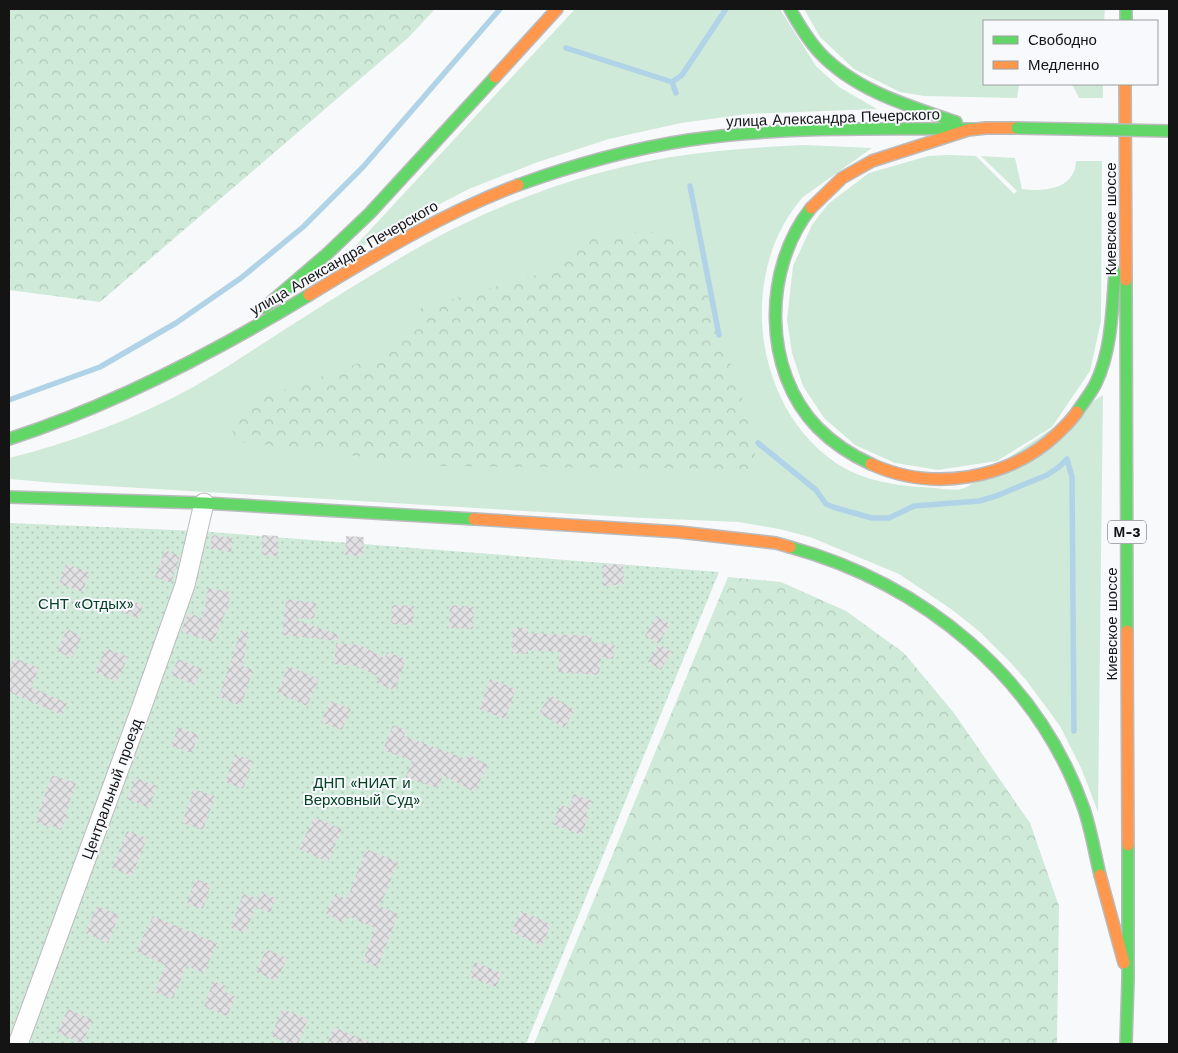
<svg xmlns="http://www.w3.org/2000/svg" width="1178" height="1053" font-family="'Work Sans',sans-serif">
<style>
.grass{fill:#cfead9}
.forest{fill:url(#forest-crowns)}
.garden{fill:url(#garden-dots)}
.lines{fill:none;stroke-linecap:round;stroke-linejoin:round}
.stream{stroke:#b0d3e7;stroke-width:5.5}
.building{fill:url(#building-cross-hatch)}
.street-casing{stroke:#babbbd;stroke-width:21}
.fast-casing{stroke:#babbbd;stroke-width:14}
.slow-casing{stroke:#babbbd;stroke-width:14}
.street{stroke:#fefefe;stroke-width:19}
.fast{stroke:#63d668;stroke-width:11}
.slow{stroke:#ff974d;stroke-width:11}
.fast-bridge-casing{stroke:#babbbd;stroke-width:14;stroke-linecap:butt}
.fast-bridge{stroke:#63d668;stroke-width:11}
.labels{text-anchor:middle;stroke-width:4;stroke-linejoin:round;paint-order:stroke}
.shield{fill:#f7f9fc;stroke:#58595a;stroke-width:1}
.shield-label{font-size:14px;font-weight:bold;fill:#141415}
.street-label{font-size:15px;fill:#141415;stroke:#f7f9fc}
.park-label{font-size:15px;fill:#074124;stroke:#f7f9fc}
</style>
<defs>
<pattern id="forest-crowns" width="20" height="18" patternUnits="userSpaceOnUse" patternTransform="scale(1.25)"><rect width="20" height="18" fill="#cfead9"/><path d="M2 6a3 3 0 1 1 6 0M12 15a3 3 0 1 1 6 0" fill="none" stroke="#b1c8b9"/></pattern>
<pattern id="garden-dots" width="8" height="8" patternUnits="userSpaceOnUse" patternTransform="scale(1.25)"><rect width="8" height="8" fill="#cfead9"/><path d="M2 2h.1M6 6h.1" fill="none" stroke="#b1c8b9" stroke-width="1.8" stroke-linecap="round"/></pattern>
<pattern id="building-cross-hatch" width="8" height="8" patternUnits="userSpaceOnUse" patternTransform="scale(1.25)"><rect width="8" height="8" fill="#e1e1e3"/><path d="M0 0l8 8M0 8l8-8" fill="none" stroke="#c0c0c2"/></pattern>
</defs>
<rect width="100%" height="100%" fill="#f8f9fb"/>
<path class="grass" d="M575 9H780L816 66 839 87 877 109 747 114 681 123 609 139 535 163 469 189 395 227 346 256Z
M804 9H1105L1104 21H984V84H1019L1017 98 924 96 900 92 854 69 820 37Z
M1072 84H1103V98H1079Z
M805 145 872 148 803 197C734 275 754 417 846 469 869 481 894 485 919 487 930 487 951 491 961 489 969 488 985 474 992 469 1029 444 1066 419 1103 395L1098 812 1082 770 1060 726 1026 680 1011 663 980 632 951 609 899 574 810 537 779 529 739 522 643 518 56 483 9 479V458C73 442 137 418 195 386 227 368 257 347 287 328 329 301 371 275 414 250 492 205 582 172 671 157 716 150 760 147 805 145Z
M948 155 976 156 1014 194 1017 191 981 156 1015 158 1022 189C1045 192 1075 189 1076 161H1102L1101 321 1090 371 1052 427 997 461 938 470 895 463 855 445 824 418 803 386 792 353 787 320 793 266 812 225 828 204 869 173 928 156Z"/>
<path class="forest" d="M9 9H435L409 37 100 302 9 290Z
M650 231 685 246 697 263 744 404 758 469 436 466 234 441 231 419 241 405 393 351 421 308 536 275 589 236Z
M728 577 781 582 846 611 904 653 954 713 1030 823 1059 906 1057 1044H534Z"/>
<path class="garden" d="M9 523 198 531 719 572 526 1044H9Z"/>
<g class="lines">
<path class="stream" d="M566 48 672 82 682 75 726 9
M672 82 676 93
M690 186 719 335
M9 400 100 367 176 323 241 278 303 227 363 167 500 9
M758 443 816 490 826 504 833 507 872 518H889L914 506 979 501 996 496 1047 475 1059 467 1067 459 1072 477 1074 731"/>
</g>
<path class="building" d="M212 535 233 538 231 552 210 549Z
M262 535 278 536V556L262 555Z
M346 536 364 537 363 556 345 555Z
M165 550 180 556 171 583 155 577Z
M66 564 89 572 83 592 59 584Z
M623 564 624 584 603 586 602 565Z
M208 588 231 592 228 606 213 642 181 632 188 613 203 618Z
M128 599 143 605 139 618 123 613Z
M286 599 316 603 314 619 291 618 339 635 338 641 282 635Z
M392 605 414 606 413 625 391 624Z
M450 605 474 607 473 629 449 628Z
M656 616 670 624 659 644 645 636Z
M513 628H528V633L592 636 591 642 615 645 613 659 601 657 599 675 558 672 560 652 528 650V654L512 653Z
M67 629 82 636 72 658 57 651Z
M241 630 248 632 243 666 253 670 241 706 219 697Z
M336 643 360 645 385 658 387 652 406 659 395 690 376 683 379 677 357 666 334 664Z
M659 644 672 652 661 670 648 662Z
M106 648 128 657 117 682 95 672Z
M14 658 39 668 31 687 67 703 62 715 9 692V669Z
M178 659 202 669 194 685 171 675Z
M288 666 319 679 307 706 277 693Z
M490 679 516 689 505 719 479 709Z
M550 695 575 710 564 728 539 713Z
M330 701 351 709 342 730 321 722Z
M393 725 406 730 404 736 466 759 468 754 488 765 474 792 443 775 438 788 405 778 412 761 383 750Z
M178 727 198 735 192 753 171 746Z
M235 754 253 761 243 789 225 782Z
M52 775 76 783 65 814 68 815 61 830 50 825 49 827 35 822Z
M136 778 157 786 149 808 127 799Z
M194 789 215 796 203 830 182 823Z
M574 794 592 801 586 815 589 816 581 835 553 824 560 804 568 808Z
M314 817 342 829 328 862 299 849Z
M127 831 147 838 132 876 112 868Z
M366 849 398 862 380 906 398 914 378 967 363 961 375 928 347 916 343 923 325 913 336 893 347 899Z
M195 879 211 884 203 909 187 904Z
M261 893 276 898 270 913 255 907Z
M243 894 258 898 246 933 231 928Z
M97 906 119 915 108 943 85 933Z
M521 911 551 924 542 946 511 932Z
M153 916 217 943 204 973 186 966 173 999 155 992 165 965 136 951Z
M266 949 287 958 277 981 256 972Z
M475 962 502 973 496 987 469 977Z
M213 981 226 986 224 991 236 997 227 1016 204 1007Z
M68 1009 93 1020 82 1044 57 1032Z
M282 1009 308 1019 298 1044H290L271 1036Z
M334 1027 374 1044H327Z"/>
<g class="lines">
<g class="street-casing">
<path id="street" d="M18 1044 141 709 185 585 204 503"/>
</g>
<g class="fast-casing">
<path id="fast" d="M790 9C799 25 808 40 820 53 856 91 909 106 956 122
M1126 9V21
M518 185C573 165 630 149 689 140 784 126 881 129 976 129
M811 208C763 268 762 371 818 428 833 443 851 455 871 464
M1126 280 1127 631
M264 308 327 254 370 213 495 77
M1077 412C1083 403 1091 393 1096 383 1112 349 1112 309 1115 272
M9 439C114 405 215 352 309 295
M9 497 204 503 474 519
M790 547C923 584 1037 676 1084 809 1091 830 1095 854 1100 875
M1126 1044 1128 980V845"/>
</g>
<g class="slow-casing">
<path id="slow" d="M495 77 557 9
M1125 84 1126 280
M811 208 842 178 872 161 968 130 986 128H1017
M309 295C376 254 444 213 518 185
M871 464C932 492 1007 480 1056 435 1064 427 1071 421 1077 412
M474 519 679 532 776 543 790 547
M1127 631 1128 845
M1100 875 1124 963"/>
</g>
<use href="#street" class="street"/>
<use href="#fast" class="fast"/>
<use href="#slow" class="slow"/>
<g class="fast-bridge-casing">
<path id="fast-bridge" d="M1017 128 1169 131"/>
</g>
<use href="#fast-bridge" class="fast-bridge"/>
</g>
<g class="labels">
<rect class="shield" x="1108" y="520.5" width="38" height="23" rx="4"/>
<g class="shield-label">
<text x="1127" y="537">М-3</text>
</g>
<g class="street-label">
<text transform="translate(833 118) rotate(-2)" y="5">улица Александра Печерского</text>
<text transform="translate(1111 219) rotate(-90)" y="5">Киевское шоссе</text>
<text transform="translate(344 258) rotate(-30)" y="5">улица Александра Печерского</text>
<text transform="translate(1112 624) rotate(-90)" y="5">Киевское шоссе</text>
<text transform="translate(112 789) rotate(-70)" y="5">Центральный проезд</text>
</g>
<g class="park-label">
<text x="86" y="609">СНТ «Отдых»</text>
<text x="362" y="788">ДНП «НИАТ и<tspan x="362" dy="17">Верховный Суд»</tspan></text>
</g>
</g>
<rect width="1178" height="1053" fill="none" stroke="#141415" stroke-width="20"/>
<rect x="983" y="20" width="175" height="65" fill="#f7f9fc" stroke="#9c9da0"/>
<rect x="993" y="36" width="25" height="8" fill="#63d668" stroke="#9c9da0"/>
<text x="1028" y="45" font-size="15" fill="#141415">Свободно</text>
<rect x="993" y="61" width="25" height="8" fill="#ff974d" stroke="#9c9da0"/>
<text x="1028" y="70" font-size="15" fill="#141415">Медленно</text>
</svg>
